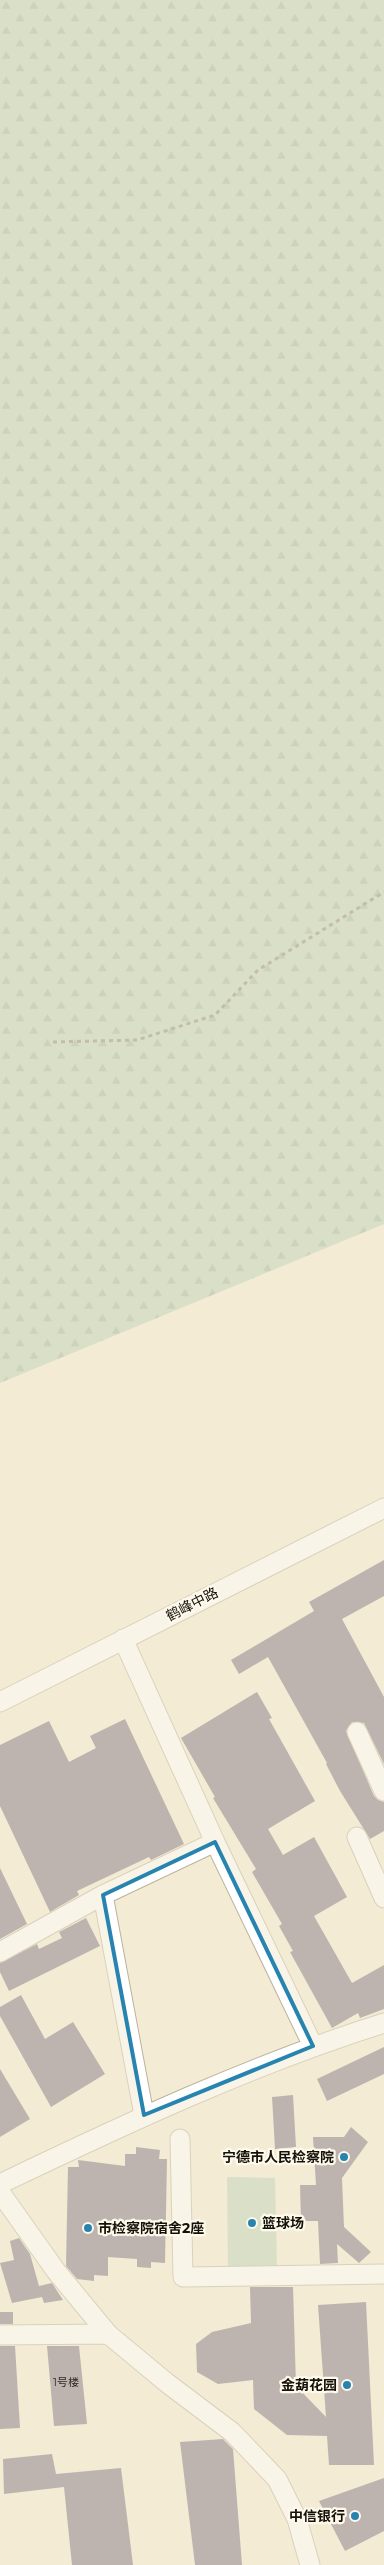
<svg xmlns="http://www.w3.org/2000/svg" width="384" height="2565" font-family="Montserrat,'Noto Sans SC',sans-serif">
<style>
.green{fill:#bbd2b9}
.forest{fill:url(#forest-firs)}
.building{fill:#7f7183}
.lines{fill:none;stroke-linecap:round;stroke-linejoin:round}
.minor-casing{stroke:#bbb39d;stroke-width:21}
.path{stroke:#8c8676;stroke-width:3;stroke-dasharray:4 4;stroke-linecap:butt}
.minor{stroke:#fff;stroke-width:19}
.marked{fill:none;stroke:#2783b0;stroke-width:4;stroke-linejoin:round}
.poi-dot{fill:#2783b0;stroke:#fef9eb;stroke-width:2}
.labels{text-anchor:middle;stroke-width:4.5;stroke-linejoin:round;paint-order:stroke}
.number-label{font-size:11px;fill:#2e2928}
.street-label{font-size:14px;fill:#131109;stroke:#fef9eb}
.poi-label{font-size:14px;font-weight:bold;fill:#131109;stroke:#fef9eb;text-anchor:end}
</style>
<defs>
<pattern id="forest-firs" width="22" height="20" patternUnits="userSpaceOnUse" patternTransform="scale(1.25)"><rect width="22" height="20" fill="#bbd2b9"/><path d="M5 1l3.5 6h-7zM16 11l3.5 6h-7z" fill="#a0b39e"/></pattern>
</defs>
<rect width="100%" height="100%" fill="#f3ebd4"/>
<path class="green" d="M227 2177 275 2178 277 2268 228 2267Z"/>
<path class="forest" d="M0 0H384V1224L0 1383Z"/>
<path class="building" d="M384 1560V1596L342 1619 384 1697V1764L364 1723 352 1722 346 1731 374 1796 378 1800 384 1802V1831L370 1839 340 1791 326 1764 327 1763 268 1657 239 1674 231 1660 314 1611 309 1602Z
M257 1692 272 1718 269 1719 315 1801 268 1829 283 1855 314 1837 347 1897 314 1916 352 1983 384 1965V2009L360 2018 358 2013 332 2028 290 1952 293 1951 279 1926 282 1924 252 1872 256 1869 213 1798 215 1797 181 1738Z
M125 1719 184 1844 151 1860 149 1857 77 1891 79 1895 50 1912 0 1806V1745L49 1721 69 1762 96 1748 90 1736Z
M0 1868 27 1924 0 1939Z
M86 1918 100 1946 9 1991 0 1972V1963L37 1944 39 1949 62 1938 59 1932Z
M21 1995 45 2039 73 2022 105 2074 51 2107 0 2016V2007Z
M384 2047V2074L327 2101 317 2079Z
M0 2069 30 2119 0 2137Z
M293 2095 296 2147 275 2149 272 2097Z
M351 2127 368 2142 342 2178 344 2227 371 2252 359 2263 337 2244 338 2263 320 2264 318 2221H301L300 2185H316L313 2137H344Z
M136 2147 160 2150 159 2159H167L165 2263 151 2262V2268L137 2267V2259L108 2257V2276L94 2275V2281L77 2279 66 2266 68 2167H79L78 2160 125 2166V2154H136Z
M19 2238 30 2254 39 2286 52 2283 63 2300 44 2303 42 2297 12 2303 0 2263 14 2260 10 2241Z
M250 2287H293L296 2386 326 2417 318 2305 366 2302 374 2465H329L327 2436 287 2435 254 2409 253 2380 218 2384 197 2372 196 2344 212 2332 251 2323Z
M0 2312H13V2324H0Z
M0 2346H15L20 2428 0 2429Z
M47 2346H79L87 2424 54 2426Z
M223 2439 233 2449 242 2565H195L180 2442Z
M52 2454 56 2474 121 2468 133 2565H72L64 2487 4 2494 3 2459Z
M384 2478V2531L345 2551 319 2501Z"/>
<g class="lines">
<g class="minor-casing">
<path id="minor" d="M123 1639 215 1842 313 2046
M0 1702 384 1508
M357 1732 384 1791
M357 1837 384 1898
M0 1952 103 1895
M144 2115 103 1895 215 1842
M180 2139 183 2277 384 2274
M0 2184C125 2124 251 2065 384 2023
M0 2192 56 2271 108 2334 167 2383 232 2432 277 2479 297 2519 310 2565
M0 2335 108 2334"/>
</g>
<path class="path" d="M53 1042 137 1040 215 1015 258 970 384 892"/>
<use href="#minor" class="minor"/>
</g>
<path d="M0 0H384V2565H0ZM215 1842 313 2046 144 2115 103 1895Z" fill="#f3ebd4" fill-opacity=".55" fill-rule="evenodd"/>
<path class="marked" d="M215 1842 313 2046 144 2115 103 1895Z"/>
<g class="poi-dot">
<circle cx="344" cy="2157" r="5"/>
<circle cx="252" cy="2223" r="5"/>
<circle cx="88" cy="2228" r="5"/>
<circle cx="347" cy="2385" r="5"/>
<circle cx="355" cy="2516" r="5"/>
</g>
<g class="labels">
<g class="number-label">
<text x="66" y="2386">1号楼</text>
</g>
<g class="street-label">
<text transform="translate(192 1604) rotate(-27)" y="5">鹤峰中路</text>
</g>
<g class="poi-label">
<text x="334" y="2162">宁德市人民检察院</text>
<text x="262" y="2228" text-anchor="start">篮球场</text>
<text x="98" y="2233" text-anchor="start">市检察院宿舍2座</text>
<text x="337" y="2390">金葫花园</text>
<text x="345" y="2521">中信银行</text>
</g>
</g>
</svg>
